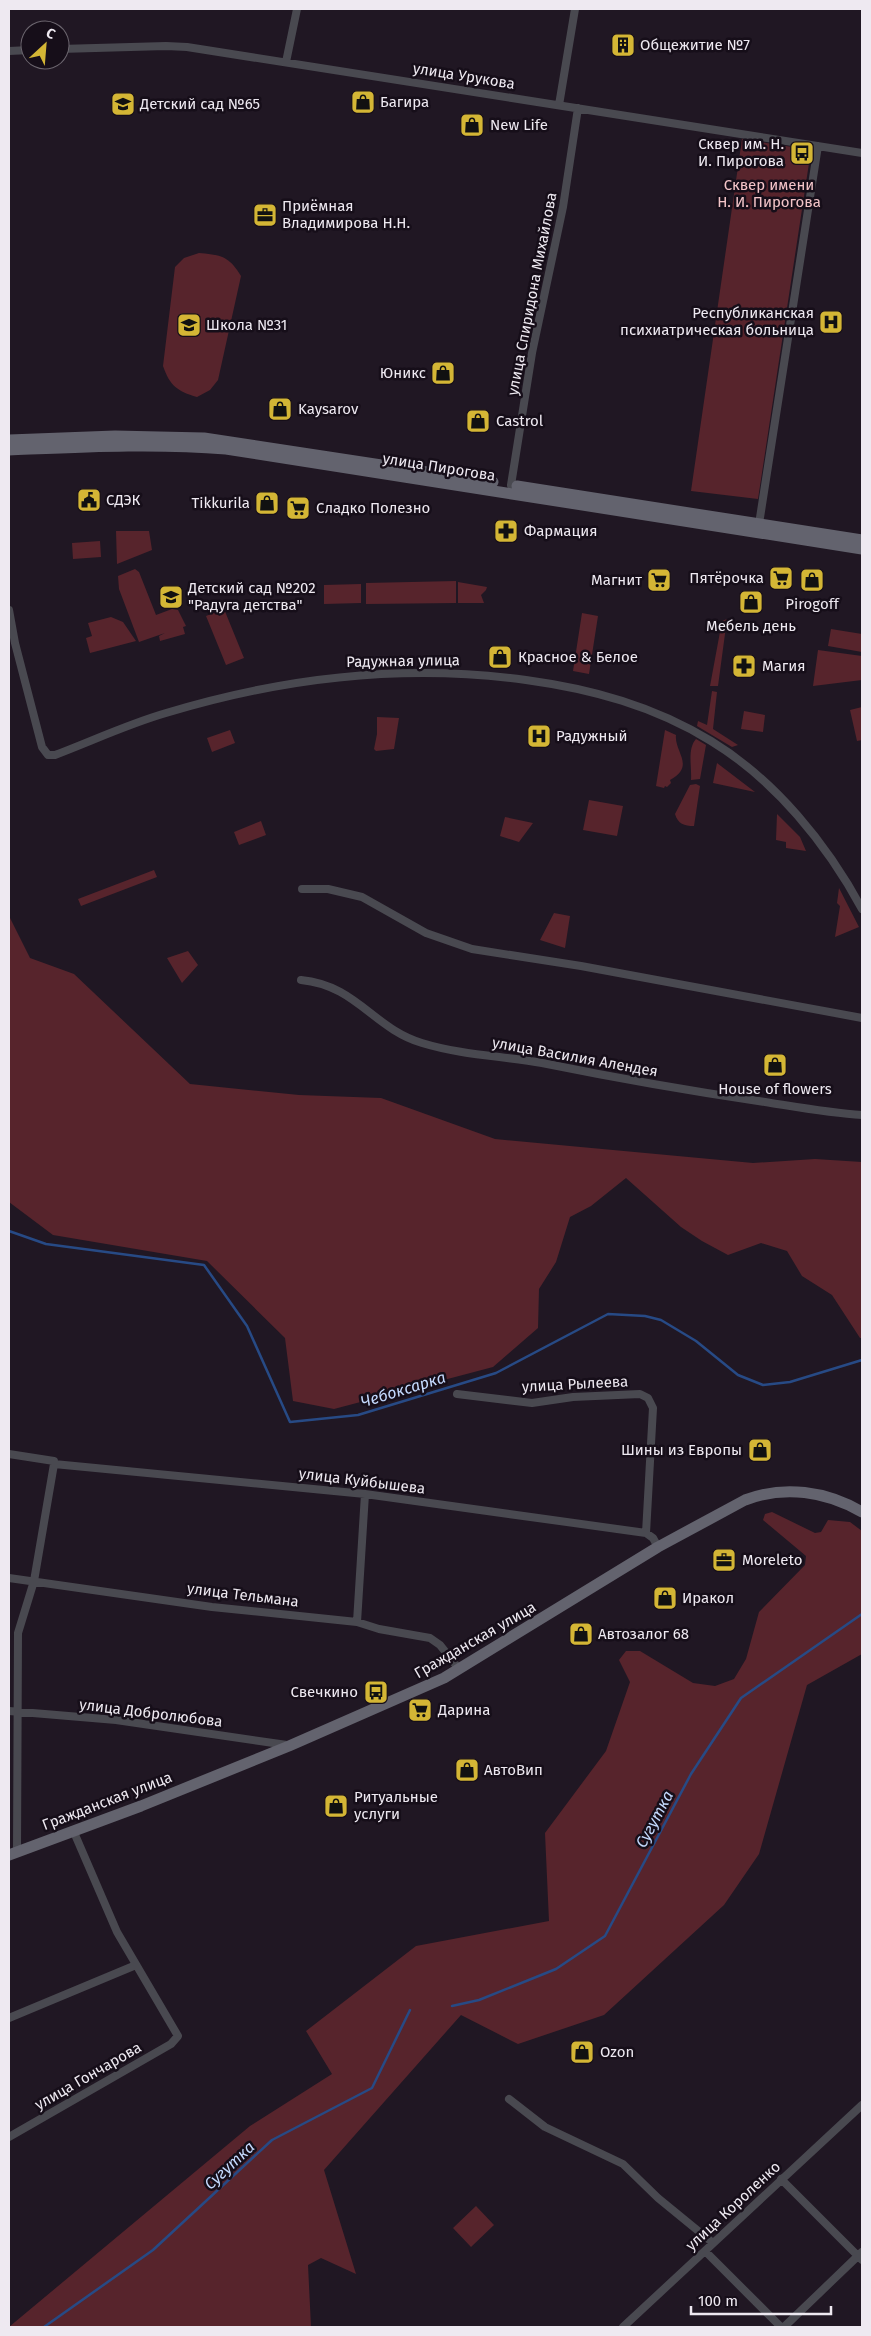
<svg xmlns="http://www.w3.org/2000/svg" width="871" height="2336" font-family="'Fira Sans',sans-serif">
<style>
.green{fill:#57242c}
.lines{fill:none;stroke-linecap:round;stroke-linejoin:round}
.stream{stroke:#274a85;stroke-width:2.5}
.street{stroke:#494950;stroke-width:8}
.secondary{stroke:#63636e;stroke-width:11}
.labels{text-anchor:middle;stroke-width:5;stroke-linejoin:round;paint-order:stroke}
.poi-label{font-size:15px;fill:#eee9f1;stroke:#160e19;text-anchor:start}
.street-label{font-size:15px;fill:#eee9f1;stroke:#160e19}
.park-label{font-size:15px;fill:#f3c4c8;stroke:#160e19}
.water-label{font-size:16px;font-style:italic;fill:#c4d9fd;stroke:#160e19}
</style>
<rect width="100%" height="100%" fill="#201723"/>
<path class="green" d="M742 139 811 150 758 499 691 491Z
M199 253C221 255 229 256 241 276L218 380 210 390 197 397C177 391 170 386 163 366L175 267 184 258Z
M116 531H149L152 550 117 564Z
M100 541 101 557 73 559 72 543Z
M135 569 139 572 156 615 172 609 178 610 186 626 183 627 185 634 160 641 159 636 165 633 139 642 119 589 118 576Z
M456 581V603L366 604V583Z
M458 582 487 587 486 590 481 595 484 603H458Z
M361 584V603L324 604V585Z
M224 609 244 658 226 665 206 616Z
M582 613 598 616 589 674 573 671Z
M111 617 123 622 136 641 90 653 86 638 92 636 88 623Z
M727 619 718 686H710L722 621Z
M831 629 862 634V652L828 646Z
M818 650 862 656V680L813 686Z
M712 691 717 692 713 729 738 745 732 747 697 726 698 721 707 725Z
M862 707V740L857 741 850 710Z
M744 711 765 715 763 732 741 729Z
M377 717 399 718 394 749 376 751 374 749 377 734Z
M230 730 235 743 212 752 207 738Z
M665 730 676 735C674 752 696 766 670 780L671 783 667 787 665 786 664 788 656 786Z
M696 739 706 745 700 779 691 780C692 767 687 749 696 739Z
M717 763 755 792 713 783Z
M696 784 700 786 694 826C684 826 678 824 675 814L690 785Z
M589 800 623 806 617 836 583 830Z
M777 814 800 837 806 851 786 848V842L776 840Z
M505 817 533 823 519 842 500 836Z
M261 821 266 835 239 845 234 832Z
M154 870 157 877 81 906 78 899Z
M839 888 859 927 835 937 840 906 837 903Z
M554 913 570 916 565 948 540 940Z
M9 916 30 958 74 974 190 1084 299 1095 381 1098 495 1139 753 1163 815 1159 862 1162V1338H860L832 1295 802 1276 787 1251 761 1243 728 1255 702 1241 681 1227 626 1178 591 1206 570 1217 556 1262 539 1289 538 1328 493 1367 334 1409 293 1401 285 1338 207 1261 53 1235 9 1202Z
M188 951 198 965 182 983 167 958Z
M772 1512 815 1533 821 1532 828 1520 850 1522 862 1531V1654L807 1685 759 1854 724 1905 604 2015 518 2044 461 2015 324 2170 356 2274 321 2258 308 2265 311 2327H9L250 2126 332 2074 306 2031 416 1946 549 1921 545 1833 606 1751 630 1682 619 1660 626 1651H640L693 1683 715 1686 734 1679 746 1659 759 1612 805 1565 806 1556 763 1520 765 1514Z
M476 2206 494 2225 471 2247 453 2228Z"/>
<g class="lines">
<path class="stream" d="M9 1231 46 1244 204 1265 247 1326 290 1422 358 1415 496 1373 608 1314 645 1316 661 1320 696 1341 738 1375 763 1385 790 1382 862 1360
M452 2006 479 2000 556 1969 605 1936 691 1774 741 1698 862 1614
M44 2327 153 2250 272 2140 372 2088 410 2010"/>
<path class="street" d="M60 49 166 46 187 47 862 153
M9 51 30 50
M286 62 297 9
M559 105 575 9
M511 485 532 353 563 207 578 108
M759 524 818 146
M9 610 15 643 42 747 48 755H55C92 741 128 724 166 713 285 677 403 663 526 680 592 689 654 706 711 741 775 780 827 844 862 909
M302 889H328L362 897 426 933 472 949 581 966 862 1018
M301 980C356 985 374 1029 422 1043 461 1055 502 1056 542 1063 616 1078 690 1091 765 1102 797 1107 830 1113 862 1115
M457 1394 532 1403 573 1397 640 1394 648 1398 653 1408 646 1533
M9 1454 54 1461V1464L34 1581 18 1633 17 1851
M54 1464 365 1494 646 1533 653 1538 658 1547
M9 1578 212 1607 357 1622 379 1629 430 1638 440 1645 459 1669
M357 1622 365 1494
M9 1711 116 1720 287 1745
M9 2018 136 1965
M509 2099 545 2127 623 2164 658 2198 713 2243
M9 2137 171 2044 178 2036 117 1932 73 1830
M781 2179 862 2260
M705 2251 781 2327
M623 2327 862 2105
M784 2327 862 2252"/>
<path class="secondary" d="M9 440 115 436 204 438 493 482
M9 450C82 447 153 443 226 449L862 549
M517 486 862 540
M9 1855 141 1806 289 1746 444 1678 658 1547 745 1500C784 1485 826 1491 862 1512"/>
</g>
<defs>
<g id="building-square" transform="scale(1.25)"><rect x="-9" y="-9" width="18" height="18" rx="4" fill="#d4b635" stroke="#160e19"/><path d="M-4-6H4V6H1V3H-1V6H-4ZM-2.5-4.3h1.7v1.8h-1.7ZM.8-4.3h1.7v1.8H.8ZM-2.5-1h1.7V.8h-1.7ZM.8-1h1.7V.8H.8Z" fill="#111"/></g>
<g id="shop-square" transform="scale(1.25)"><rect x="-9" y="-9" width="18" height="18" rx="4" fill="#d4b635" stroke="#160e19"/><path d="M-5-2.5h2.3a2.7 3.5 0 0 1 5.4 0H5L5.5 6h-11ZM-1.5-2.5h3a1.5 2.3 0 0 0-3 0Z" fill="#111"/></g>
<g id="school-square" transform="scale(1.25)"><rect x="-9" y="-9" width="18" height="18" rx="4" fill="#d4b635" stroke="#160e19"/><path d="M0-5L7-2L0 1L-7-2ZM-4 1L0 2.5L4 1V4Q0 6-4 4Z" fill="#111"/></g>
<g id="bus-square" transform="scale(1.25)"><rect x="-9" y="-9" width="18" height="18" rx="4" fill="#d4b635" stroke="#160e19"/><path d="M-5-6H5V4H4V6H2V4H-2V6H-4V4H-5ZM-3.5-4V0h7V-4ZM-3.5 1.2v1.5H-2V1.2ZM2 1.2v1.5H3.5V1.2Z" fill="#111"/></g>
<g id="office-square" transform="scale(1.25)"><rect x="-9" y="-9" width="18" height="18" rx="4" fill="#d4b635" stroke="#160e19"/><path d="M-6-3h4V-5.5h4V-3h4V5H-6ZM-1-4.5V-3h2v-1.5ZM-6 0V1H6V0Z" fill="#111"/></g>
<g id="hospital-square" transform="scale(1.25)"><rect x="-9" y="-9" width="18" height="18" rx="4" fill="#d4b635" stroke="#160e19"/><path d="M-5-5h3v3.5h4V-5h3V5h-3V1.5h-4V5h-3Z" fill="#111"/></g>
<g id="civic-square" transform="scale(1.25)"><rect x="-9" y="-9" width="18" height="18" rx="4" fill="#d4b635" stroke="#160e19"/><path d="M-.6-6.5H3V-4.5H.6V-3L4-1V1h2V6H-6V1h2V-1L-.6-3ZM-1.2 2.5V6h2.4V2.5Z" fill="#111"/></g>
<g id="supermarket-square" transform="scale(1.25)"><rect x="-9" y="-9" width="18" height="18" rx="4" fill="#d4b635" stroke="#160e19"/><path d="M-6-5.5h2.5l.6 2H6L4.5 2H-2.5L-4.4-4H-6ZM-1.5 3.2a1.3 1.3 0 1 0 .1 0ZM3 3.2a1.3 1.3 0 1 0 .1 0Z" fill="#111"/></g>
<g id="pharmacy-square" transform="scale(1.25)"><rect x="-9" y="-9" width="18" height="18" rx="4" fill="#d4b635" stroke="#160e19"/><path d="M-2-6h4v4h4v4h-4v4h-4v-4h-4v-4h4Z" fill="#111"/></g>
</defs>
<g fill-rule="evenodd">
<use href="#building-square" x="623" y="45"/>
<use href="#shop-square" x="363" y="102"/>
<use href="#school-square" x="123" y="104"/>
<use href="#shop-square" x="472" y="125"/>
<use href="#bus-square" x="802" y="153"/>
<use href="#office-square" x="265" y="215"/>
<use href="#hospital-square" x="831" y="322"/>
<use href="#school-square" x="189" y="325"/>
<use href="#shop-square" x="443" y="373"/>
<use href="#shop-square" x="280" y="409"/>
<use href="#shop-square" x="478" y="421"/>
<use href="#civic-square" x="89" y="500"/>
<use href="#shop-square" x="267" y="503"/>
<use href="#supermarket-square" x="298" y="508"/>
<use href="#pharmacy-square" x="506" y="531"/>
<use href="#supermarket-square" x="781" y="578"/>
<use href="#supermarket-square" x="659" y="580"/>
<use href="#shop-square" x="812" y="580"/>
<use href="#school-square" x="171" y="597"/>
<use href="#shop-square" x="751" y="602"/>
<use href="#shop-square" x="500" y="657"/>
<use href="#pharmacy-square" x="744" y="666"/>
<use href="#hospital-square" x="539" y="736"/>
<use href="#shop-square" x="775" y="1065"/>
<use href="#shop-square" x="760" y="1450"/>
<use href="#office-square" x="724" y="1560"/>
<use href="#shop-square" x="665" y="1598"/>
<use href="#shop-square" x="581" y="1634"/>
<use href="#bus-square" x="376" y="1692"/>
<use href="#supermarket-square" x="420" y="1710"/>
<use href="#shop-square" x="467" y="1770"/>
<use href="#shop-square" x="336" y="1806"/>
<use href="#shop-square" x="582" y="2052"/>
</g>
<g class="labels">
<g class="poi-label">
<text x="640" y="50">Общежитие №7</text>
<text x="380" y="107">Багира</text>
<text x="140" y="109">Детский сад №65</text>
<text x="490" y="130">New Life</text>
<text x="784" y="149" text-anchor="end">Сквер им. Н.<tspan x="784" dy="17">И. Пирогова</tspan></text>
<text x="282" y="211">Приёмная<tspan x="282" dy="17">Владимирова Н.Н.</tspan></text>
<text x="814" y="318" text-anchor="end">Республиканская<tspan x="814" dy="17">психиатрическая больница</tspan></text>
<text x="206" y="330">Школа №31</text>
<text x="426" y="378" text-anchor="end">Юникс</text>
<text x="298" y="414">Kaysarov</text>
<text x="496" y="426">Castrol</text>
<text x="106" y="505">СДЭК</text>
<text x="250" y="508" text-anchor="end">Tikkurila</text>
<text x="316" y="513">Сладко Полезно</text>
<text x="524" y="536">Фармация</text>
<text x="764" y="583" text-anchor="end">Пятёрочка</text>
<text x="642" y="585" text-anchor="end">Магнит</text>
<text x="188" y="593">Детский сад №202<tspan x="188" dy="17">"Радуга детства"</tspan></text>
<text x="812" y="609" text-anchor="middle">Pirogoff</text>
<text x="751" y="631" text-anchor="middle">Мебель день</text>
<text x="518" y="662">Красное &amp; Белое</text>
<text x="762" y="671">Магия</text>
<text x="556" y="741">Радужный</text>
<text x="775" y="1094" text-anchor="middle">House of flowers</text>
<text x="742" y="1455" text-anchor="end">Шины из Европы</text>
<text x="742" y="1565">Moreleto</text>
<text x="682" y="1603">Иракол</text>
<text x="598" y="1639">Автозалог 68</text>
<text x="358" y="1697" text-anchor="end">Свечкино</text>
<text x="438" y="1715">Дарина</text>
<text x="484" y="1775">АвтоВип</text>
<text x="354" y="1802">Ритуальные<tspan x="354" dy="17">услуги</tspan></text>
<text x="600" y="2057">Ozon</text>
</g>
<g class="street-label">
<text transform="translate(464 76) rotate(9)" y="5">улица Урукова</text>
<text transform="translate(532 294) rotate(-79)" y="5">улица Спиридона Михайлова</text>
<text transform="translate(439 467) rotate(9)" y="5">улица Пирогова</text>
<text transform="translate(403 661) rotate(-1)" y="5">Радужная улица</text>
<text transform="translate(575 1057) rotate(10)" y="5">улица Василия Алендея</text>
<text transform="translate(575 1384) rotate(-3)" y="5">улица Рылеева</text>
<text transform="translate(362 1481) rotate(7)" y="5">улица Куйбышева</text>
<text transform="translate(243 1595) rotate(7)" y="5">улица Тельмана</text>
<text transform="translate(475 1640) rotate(-30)" y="5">Гражданская улица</text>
<text transform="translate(151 1713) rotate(7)" y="5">улица Добролюбова</text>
<text transform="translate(107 1801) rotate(-21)" y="5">Гражданская улица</text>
<text transform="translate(88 2076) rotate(-30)" y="5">улица Гончарова</text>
<text transform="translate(733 2206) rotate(-43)" y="5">улица Короленко</text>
</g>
<g class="park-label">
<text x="769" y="190">Сквер имени<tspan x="769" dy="17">Н. И. Пирогова</tspan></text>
</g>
<g class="water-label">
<text transform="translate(403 1389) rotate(-17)" y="6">Чебоксарка</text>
<text transform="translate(654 1819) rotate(-62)" y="6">Сугутка</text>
<text transform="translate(229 2165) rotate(-43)" y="6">Сугутка</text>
</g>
</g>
<rect width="871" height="2336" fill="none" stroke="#eee9f1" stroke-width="20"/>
<g transform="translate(45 45) rotate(26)"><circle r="24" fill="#160e19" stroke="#6c666f"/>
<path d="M0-4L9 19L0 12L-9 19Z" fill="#d4b635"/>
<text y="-8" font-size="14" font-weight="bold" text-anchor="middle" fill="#eee9f1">С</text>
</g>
<path d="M691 2306v8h140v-8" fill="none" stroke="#eee9f1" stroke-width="2.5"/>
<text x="698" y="2306" font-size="15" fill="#eee9f1" stroke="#160e19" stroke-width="4" paint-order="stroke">100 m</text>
</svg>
